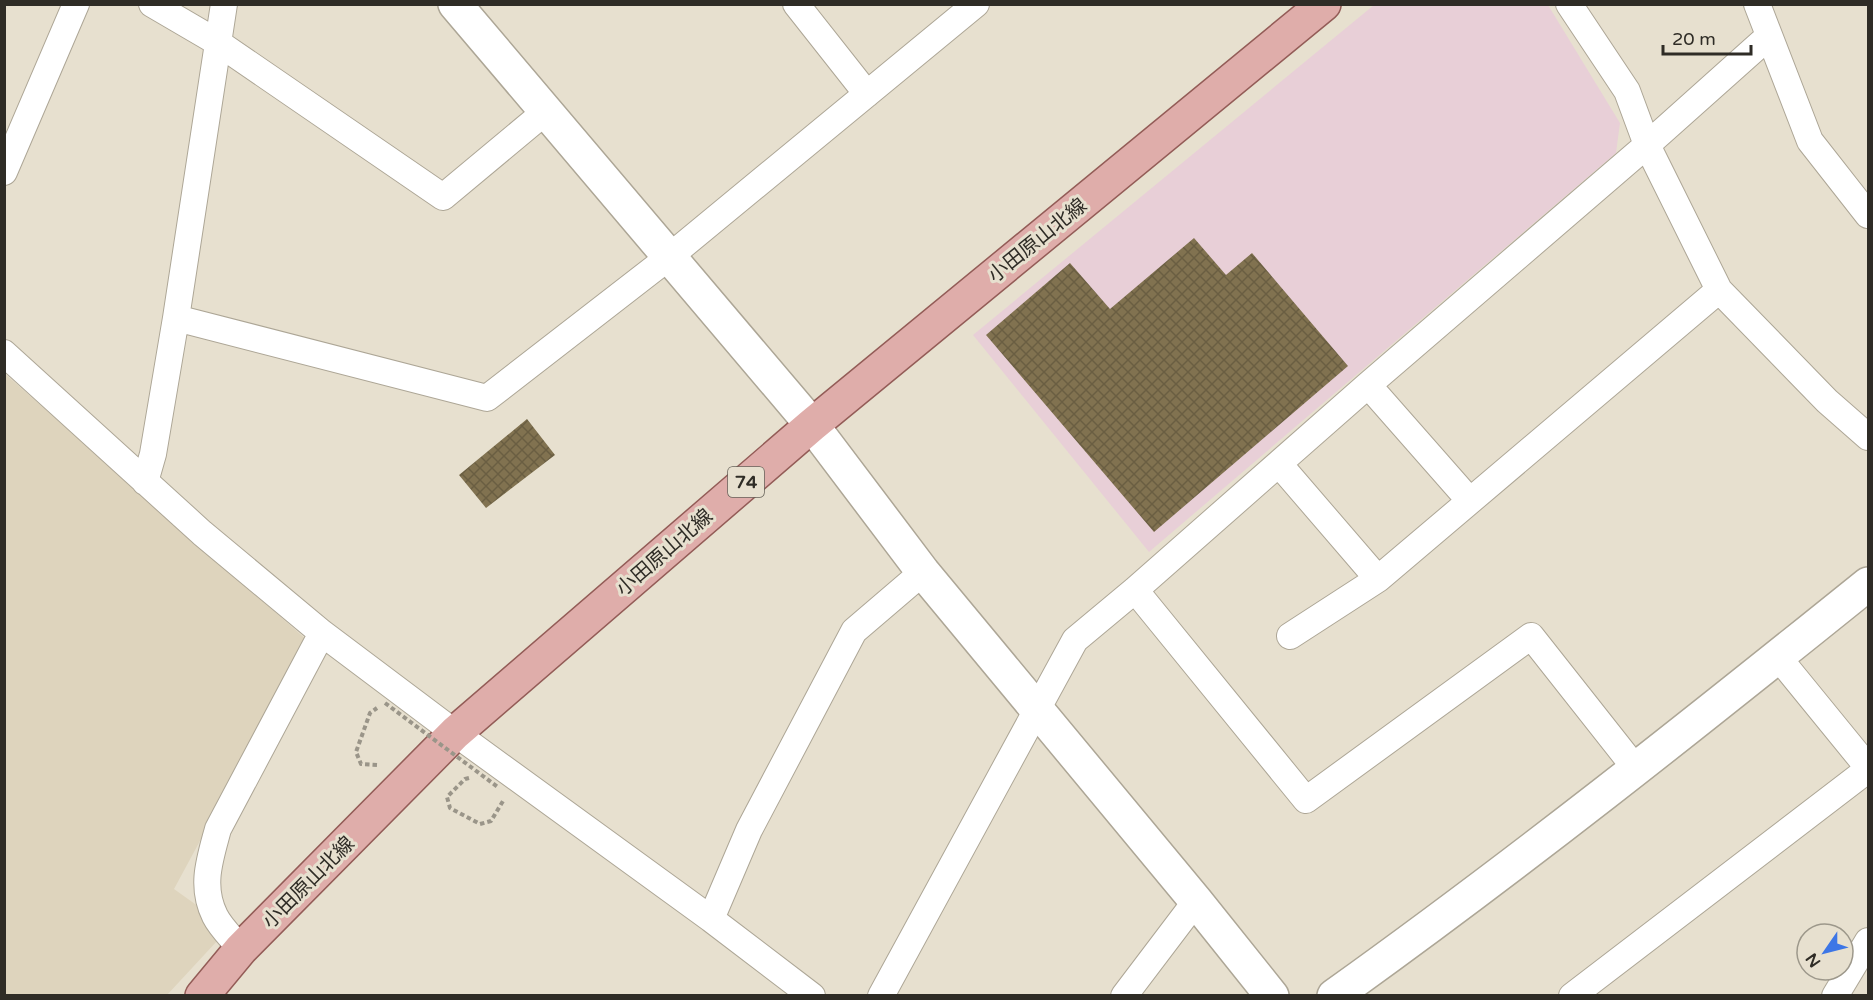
<svg xmlns="http://www.w3.org/2000/svg" width="1873" height="1000" font-family="'Varela Round','Noto Sans JP',sans-serif">
<style>
.commercial{fill:#e8cfd7}
.built{fill:#ded4bd}
.building{fill:url(#building-cross-hatch)}
.lines{fill:none;stroke-linecap:round;stroke-linejoin:round}
.street-casing{stroke:#ada696;stroke-width:28}
.secondary-casing{stroke:#ada696;stroke-width:36}
.primary-casing{stroke:#935c57;stroke-width:36}
.path{stroke:#9a9589;stroke-width:4;stroke-dasharray:4.5 3;stroke-linecap:butt}
.street{stroke:#fff;stroke-width:26}
.secondary{stroke:#fff;stroke-width:33}
.primary{stroke:#dfadaa;stroke-width:33}
.path-bridge{stroke:#9a9589;stroke-width:4;stroke-dasharray:4.5 3;stroke-linecap:butt}
.labels{text-anchor:middle;stroke-width:6;stroke-linejoin:round;paint-order:stroke}
.shield{fill:#e7e0cf;stroke:#666259;stroke-width:1.5}
.shield-label{font-size:18px;font-weight:bold;fill:#2f2c26}
.street-label{font-size:20px;fill:#2f2c26;stroke:#e7e0cf}
</style>
<defs>
<pattern id="building-cross-hatch" width="8" height="8" patternUnits="userSpaceOnUse" patternTransform="scale(1.5)"><rect width="8" height="8" fill="#817250"/><path d="M0 0l8 8M0 8l8-8" fill="none" stroke="#6a5e42"/></pattern>
</defs>
<rect width="100%" height="100%" fill="#e7e0cf"/>
<path class="commercial" d="M1374 5H1548L1620 123 1616 153 1149 552 973 335Z"/>
<path class="built" d="M4 373 308 641 174 889 202 909 211 935 218 940 167 995H5Z"/>
<path class="building" d="M1194 238 1226 275 1252 253 1348 366 1154 532 986 335 1070 263 1110 309Z
M527 419 555 455 486 508 459 475Z"/>
<g class="lines">
<g class="street-casing">
<path id="street" d="M152 4 217 42 443 197 545 112
M796 4 867 94
M1569 4 1627 91 1647 145 1719 290 1827 401 1868 437
M1757 4 1810 141 1868 215
M4 172 76 4
M176 318 487 398 669 257 976 4
M4 353 202 533 322 633 455 733 711 919 812 996
M1368 385 1470 501
M1279 464 1378 579
M145 482 153 454 176 318 224 4
M1135 590 1306 800 1531 636 1636 769
M1290 636 1378 579 1719 290
M711 919 749 830 854 631 923 572
M241 949C233 939 221 928 215 916 200 886 210 859 218 829L322 633
M881 996 1075 640 1135 590 1368 385 1647 145 1769 36
M1124 996 1196 901
M1572 996 1866 771 1862 760 1778 657
M1835 996 1868 941"/>
</g>
<g class="secondary-casing">
<path id="secondary" d="M455 4 812 425 923 572 1196 901 1272 996
M1334 996C1517 865 1693 725 1868 584"/>
</g>
<g class="primary-casing">
<path id="primary" d="M202 996 241 949 455 733 812 425 1324 4"/>
</g>
<path class="path" d="M377 765 361 764 356 752 370 713 377 708
M469 778 465 779 447 797 450 808 480 824 491 821 503 801"/>
<use href="#street" class="street"/>
<use href="#secondary" class="secondary"/>
<use href="#primary" class="primary"/>
<path class="path-bridge" d="M385 703 499 788"/>
</g>
<g class="labels">
<rect class="shield" x="728" y="467" width="36" height="30" rx="4.5"/>
<g class="shield-label">
<text x="746" y="488">74</text>
</g>
<g class="street-label">
<text transform="translate(1037 240) rotate(-39)" y="7">小田原山北線</text>
<text transform="translate(664 552) rotate(-41)" y="7">小田原山北線</text>
<text transform="translate(308 882) rotate(-45)" y="7">小田原山北線</text>
</g>
</g>
<rect width="1873" height="1000" fill="none" stroke="#2f2c26" stroke-width="12"/>
<g transform="translate(1825 952) rotate(235)"><circle r="28" fill="#e7e0cf" stroke="#9d988b" stroke-width="1.5"/>
<path d="M0-4.5L10 22L0 15L-10 22Z" fill="#3d76e6"/>
<text y="-9" font-size="16" font-weight="bold" text-anchor="middle" fill="#2f2c26">N</text>
</g>
<path d="M1663 45v9h88v-9" fill="none" stroke="#2f2c26" stroke-width="3"/>
<text x="1672" y="45" font-size="18" fill="#2f2c26" stroke="#e7e0cf" stroke-width="4.5" paint-order="stroke">20 m</text>
</svg>
